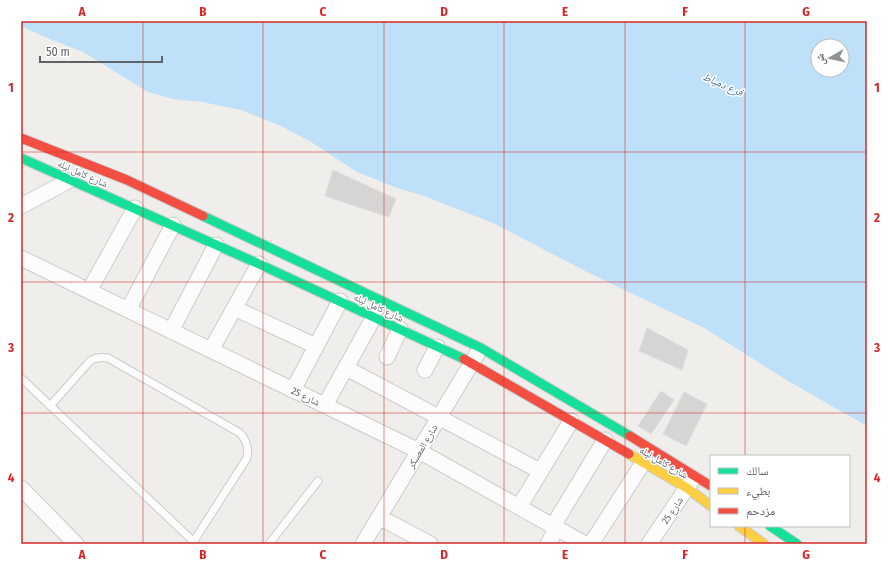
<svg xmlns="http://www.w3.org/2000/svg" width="888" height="565" font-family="'Fira Sans Condensed','Noto Naskh Arabic',sans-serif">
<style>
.water{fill:#bfe0f9;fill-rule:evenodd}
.building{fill:#d6d5d3;stroke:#deddd9}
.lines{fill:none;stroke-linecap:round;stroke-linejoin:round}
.lane-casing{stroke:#cbcccc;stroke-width:9}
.street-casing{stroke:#cbcccc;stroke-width:17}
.fast-casing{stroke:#cacacb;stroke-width:11}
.slow-casing{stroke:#cacacb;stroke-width:11}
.jam-casing{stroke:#cacacb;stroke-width:11}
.lane{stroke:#fdfcfc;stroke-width:7}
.street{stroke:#fdfcfc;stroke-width:15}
.fast{stroke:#16e098;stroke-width:9}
.slow{stroke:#ffcf43;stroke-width:9}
.jam{stroke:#f24e42;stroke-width:9}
.grid{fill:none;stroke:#d62828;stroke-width:1;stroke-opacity:0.55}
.labels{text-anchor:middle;stroke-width:3;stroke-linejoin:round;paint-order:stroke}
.street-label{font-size:10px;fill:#5f6368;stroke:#fff}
.water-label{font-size:11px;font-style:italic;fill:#4174aa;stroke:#fff}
.neatline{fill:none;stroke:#d62828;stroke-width:1.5}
.grid-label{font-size:13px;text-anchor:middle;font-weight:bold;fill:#d62828}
</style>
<rect width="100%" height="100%" fill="#efeeea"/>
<path class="water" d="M21 21H867V426L788 381 704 328 587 272 493 223 424 196 397 188 357 172 311 142 281 126 241 110 202 102 173 99 148 92 83 52 45 37 21 26ZM818 46H842V70H818Z"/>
<path class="building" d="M333 170 396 199 389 217 325 196Z
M647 328 688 350 682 370 639 351Z
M661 391 674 400 651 434 638 426Z
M684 392 707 404 686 446 663 434Z"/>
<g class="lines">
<g class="lane-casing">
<path id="lane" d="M21 378 194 542
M50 406 90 361C96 357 101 357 108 358L240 433C247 441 249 448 247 458L192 544
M269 544 318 481"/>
</g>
<g class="street-casing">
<path id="street" d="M21 206 70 180
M21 258 419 451 585 544
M89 291 135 208
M234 308 316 346
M128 310 173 225
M171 331 216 245
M211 350 259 264
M387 357 400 329
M346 368 540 471
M425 370 437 347
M293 390 340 301
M325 405 374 317
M21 488 76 544
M519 507 571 421
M379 517 430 544
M553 526 605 440
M363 544 477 354
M548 544 557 528
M591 544 643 463
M649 544 692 480"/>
</g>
<g class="fast-casing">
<path id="fast" d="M21 158 259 264 464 359
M203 216 481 348 630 436
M770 526 797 544"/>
</g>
<g class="slow-casing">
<path id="slow" d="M629 454 687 488 711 506
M739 526 764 544"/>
</g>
<g class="jam-casing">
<path id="jam" d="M21 138 127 180 203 216
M464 359 629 454
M630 436 711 486"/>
</g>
<use href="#lane" class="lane"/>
<use href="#street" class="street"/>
<use href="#fast" class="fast"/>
<use href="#slow" class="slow"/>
<use href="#jam" class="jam"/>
</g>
<path class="grid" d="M143 21V544M263 21V544M384 21V544M504 21V544M625 21V544M745 21V456M21 152H867M21 282H867M21 413H867M745 526V544"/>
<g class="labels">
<g class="street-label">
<text transform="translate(83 173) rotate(24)" y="4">شارع كامل ليله</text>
<text transform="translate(379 307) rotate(25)" y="4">شارع كامل ليله</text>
<text transform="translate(306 396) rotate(26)" y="4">شارع 25</text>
<text transform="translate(422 446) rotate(-59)" y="4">شارع المعسكر</text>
<text transform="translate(664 462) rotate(30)" y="4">شارع كامل ليله</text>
<text transform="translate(672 510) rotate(-56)" y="4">شارع 25</text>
</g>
<g class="water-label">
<text transform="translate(723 84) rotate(24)" y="4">فرع دمياط</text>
</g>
</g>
<rect width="888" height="565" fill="none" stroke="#ffffff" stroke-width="44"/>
<rect x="710" y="455" width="140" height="72" fill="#ffffff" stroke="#bfc1c3"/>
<rect x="718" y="468" width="20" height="6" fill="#16e098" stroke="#bfc1c3"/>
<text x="746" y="475" font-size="12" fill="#5f6368">سالك</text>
<rect x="718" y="488" width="20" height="6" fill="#ffcf43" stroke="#bfc1c3"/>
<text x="746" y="495" font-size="12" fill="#5f6368">بطيء</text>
<rect x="718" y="508" width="20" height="6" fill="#f24e42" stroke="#bfc1c3"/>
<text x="746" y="515" font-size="12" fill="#5f6368">مزدحم</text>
<g transform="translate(830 58) rotate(261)"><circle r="19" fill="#ffffff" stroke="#bfc1c3"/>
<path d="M0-3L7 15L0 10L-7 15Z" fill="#919496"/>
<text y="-6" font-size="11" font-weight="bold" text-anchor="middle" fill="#5f6368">ش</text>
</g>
<path d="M40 56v6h122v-6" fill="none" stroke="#5f6368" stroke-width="2"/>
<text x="46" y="56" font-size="12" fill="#5f6368" stroke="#ffffff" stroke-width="3" paint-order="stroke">50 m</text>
<rect x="22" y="22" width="844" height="521" class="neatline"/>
<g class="grid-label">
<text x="82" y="16">A</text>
<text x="203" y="16">B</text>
<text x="323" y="16">C</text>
<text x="444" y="16">D</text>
<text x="565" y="16">E</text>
<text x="685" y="16">F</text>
<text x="806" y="16">G</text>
<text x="11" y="92">1</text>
<text x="877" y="92">1</text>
<text x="11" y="222">2</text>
<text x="877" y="222">2</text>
<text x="11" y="352">3</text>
<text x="877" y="352">3</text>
<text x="11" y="482">4</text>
<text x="877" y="482">4</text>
<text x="82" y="559">A</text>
<text x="203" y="559">B</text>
<text x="323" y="559">C</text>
<text x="444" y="559">D</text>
<text x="565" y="559">E</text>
<text x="685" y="559">F</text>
<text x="806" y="559">G</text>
</g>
</svg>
